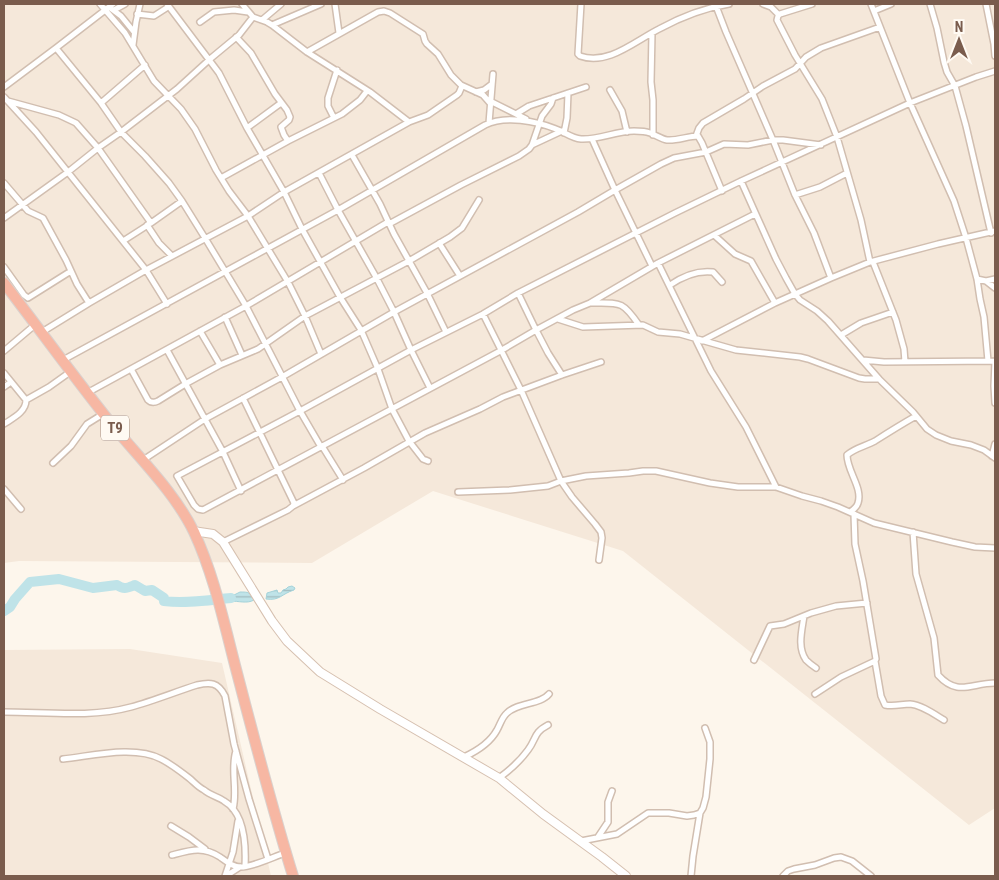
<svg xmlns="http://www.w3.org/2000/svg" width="999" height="880" font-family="'Roboto Condensed',sans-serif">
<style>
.residential{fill:#f5e8da}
.water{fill:url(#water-rules);stroke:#a5d3da}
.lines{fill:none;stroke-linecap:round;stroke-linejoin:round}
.river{stroke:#bfe3e8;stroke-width:10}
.street-casing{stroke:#d1beb0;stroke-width:8}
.secondary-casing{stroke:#d6c0b0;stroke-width:10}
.highway-casing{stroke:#dad1cd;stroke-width:12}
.street{stroke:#fff;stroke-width:5}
.secondary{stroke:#fff;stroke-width:8}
.highway{stroke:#f7b7a3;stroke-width:10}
.labels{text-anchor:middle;stroke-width:4;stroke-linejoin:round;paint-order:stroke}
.shield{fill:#fffaf3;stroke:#a28b7f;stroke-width:1}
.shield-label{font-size:15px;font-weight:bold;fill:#7a5c4d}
</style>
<defs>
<pattern id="water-rules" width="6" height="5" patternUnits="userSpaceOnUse" patternTransform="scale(1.25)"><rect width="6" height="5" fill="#bfe3e8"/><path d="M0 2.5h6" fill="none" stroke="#a0bbbe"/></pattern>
</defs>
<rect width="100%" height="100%" fill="#fdf6ec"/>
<path class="residential" d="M4 4H995V808L969 825 623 551 433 491 312 563 19 561 4 563Z
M130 649 222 663 271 876H4V650Z"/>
<path class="water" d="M292 586 295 588 294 590C281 594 280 601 266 599L267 593 277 590 278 593H281L283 590 286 589 288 587Z
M240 592C248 592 251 592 254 600 247 604 239 601 230 601L232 596Z"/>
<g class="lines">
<path class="river" d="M4 611 10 607 15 599 30 582 59 579 93 588 117 585C124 590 127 588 135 585L145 591 152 590 164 598V601C186 604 209 600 231 598"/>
<g class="street-casing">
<path id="street" d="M100 4 125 33 154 81 181 109 195 129 216 170 229 191 248 216 288 282 305 316 321 354
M167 4 219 73 247 128 284 192 302 229 340 297 361 330 378 369 392 409 409 441 423 459 428 461
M242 4 253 17 267 22 272 25 307 52 370 92 409 122
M335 4 339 33
M581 4 578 54 580 56C608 66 635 41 659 29 681 17 704 8 729 4
M763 4 771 7 779 15
M812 4 780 14 778 16 777 20 795 55 822 99 837 137 861 220 870 262
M871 4 910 103 954 201 966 238 977 279 980 299 984 317 988 361
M930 4 937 28 944 62 947 72 955 86 966 126 991 233
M986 4 994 44 995 56
M716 6 726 32 773 140 795 195 814 233 831 278
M109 7 121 16 134 32
M114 10 125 4
M874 11 891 4
M137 14 154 16 168 7
M262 20 281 4
M200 22 214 12 234 10 248 12
M272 25 321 4
M652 33 651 82 653 100V135
M236 37 251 53 275 94 287 110 290 117 289 120 281 127 284 135 288 141
M133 45 136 22 140 4
M56 48 101 103 121 132 145 156 169 183 182 201 205 238 246 306 300 411 321 447
M307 52 378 12 384 11 390 13 423 34 425 41 427 44 438 54 451 75 461 85 483 95 490 103
M4 87 56 48 113 4
M610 90 622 111 627 132
M476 92 484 90 492 84
M4 97 36 132 146 270 167 304
M8 101 59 115 76 123 98 148 151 223 182 201
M490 101 526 119
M101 103 145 65
M516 114 529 106 586 87
M334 118 328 106V98L337 70
M489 123 493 74
M247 128 281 103
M564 133 567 118 568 93
M696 136 699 128 703 123 744 99 763 86 795 69 806 57 821 48 880 27
M592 139 615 190 652 266
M532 145 562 131
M352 155 380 204 394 234 427 293 446 332
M319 173 338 210 376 277 394 312 411 350 430 388
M221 178 288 141 342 114 360 100 367 91
M741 181 776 259 786 278 795 294 800 300 817 311 828 321 879 379
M4 183 28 211 43 218 66 260 77 284 89 303 146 270 248 216 284 192 409 122 428 115 457 95 459 93 462 86
M795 195 820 187 847 173
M4 218 68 172 98 148 121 132 177 89 210 59 239 35 253 17
M389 224 461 185 519 156 529 149 532 145 542 116 551 104 553 98
M147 225 159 243 172 256
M714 235 735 254 751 261 775 303
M123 241 148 225
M439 243 460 276
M873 262 896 320 904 349 905 362
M658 263 711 371 746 427 776 487
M4 267 24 295 28 298 71 271
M977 279 986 281 995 288
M986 281 995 279
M670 285C683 276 697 270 713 272L722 282
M518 293 536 330 502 350 203 510 198 509 194 505 177 476 300 411 411 350 483 314 518 293 675 213 741 181 910 103 976 77 995 71
M590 303C620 303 622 300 639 325
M483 314 521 390 561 481 572 497 595 524 601 532 602 538 599 560
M225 317 242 355
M558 319 583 327 643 325 658 332 680 334 736 350 800 357 808 359 859 378 865 379H879L913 412 927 429 936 435 951 441 971 445 984 450 995 458
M200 331 220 365
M42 332 89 303
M841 335 861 323 893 312
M702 341 775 303 831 278 870 262 938 244 995 231
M167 350 223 452 241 491
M4 351 36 324
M63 360 338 210 485 125C505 115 536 121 556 129 565 132 571 138 581 139 599 140 616 131 634 131 639 131 645 131 650 133 656 135 661 139 667 140 677 141 688 136 698 136L702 143 722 191
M863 360 884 362 995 361
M995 361 994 386 995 403
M131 369 148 400C151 403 154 403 158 401L187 383 220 365 258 349 305 316 409 261 450 237 462 228 479 200
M4 373 26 400C26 412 13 418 4 424
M562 375 548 353 536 330 573 310 590 303 658 263 755 214
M4 387 11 382
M87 393 246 306 388 222
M26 400 49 387 70 372
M322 446 343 480
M992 456 995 444
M143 460 205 419 282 377 394 312 578 212 615 190 661 164 674 158 706 152 724 144 748 145 773 140H783L821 145
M53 463 71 446 87 424 103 414
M4 489 21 509
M458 492 510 490 548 486 561 481 586 476 629 473 643 471H656L710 483 738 487H776L802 496 821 501 838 507 874 523 952 542 975 547 995 548
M293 506 364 468 425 433 480 409 503 397 562 375 601 362
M850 512C853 510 857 507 858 503 863 488 847 471 847 455 855 448 866 446 875 441 889 432 902 424 916 416
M913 532 916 574 934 638 938 675C958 697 971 683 995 683
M223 542 288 510 293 506 294 503 243 398
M804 616C802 630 797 647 806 660 809 663 813 666 816 668
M754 660 770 626 784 624 811 613 836 606 867 603
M875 661 881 696 885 705C894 707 902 704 910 704 922 705 934 714 944 720
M815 694 841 677 875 661 876 659 863 581 855 544 854 514
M4 712C45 712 91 718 131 707 153 701 175 692 197 685 210 682 218 682 225 696L234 744 249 799 268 859
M464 757C477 751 490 743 497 730 500 725 502 717 507 713 518 702 540 705 549 694
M63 759C92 756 134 745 161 759 171 764 180 771 189 778 194 782 198 787 204 790 210 795 218 797 224 801 245 813 246 845 245 866
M499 778C510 770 520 761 528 750 537 738 533 733 548 725
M233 809C238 790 230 769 236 751
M171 826 189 837 205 849
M598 837 608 822V802L612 791
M581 841 617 834 648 813H669L687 816 694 815 700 813 703 808 706 797 710 759V742L705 728
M172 855C191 850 203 846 220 857 227 862 233 867 241 867 253 867 273 857 285 853
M225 876 233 852 238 821
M226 876 240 867
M691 876 693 856 700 813
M783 876 788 871 794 869 815 865 834 858 841 857 852 861 871 876"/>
</g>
<g class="secondary-casing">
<path id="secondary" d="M193 531 213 534 223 542 272 621 287 641 320 672 380 709 499 778 543 814 602 857 626 876"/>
</g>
<g class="highway-casing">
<path id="highway" d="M4 283C41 331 76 380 114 427 141 460 175 493 194 532 214 575 224 623 236 669 254 738 272 808 293 876"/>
</g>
<use href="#street" class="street"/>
<use href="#secondary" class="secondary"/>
<use href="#highway" class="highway"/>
</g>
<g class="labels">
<rect class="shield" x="101" y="415.5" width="28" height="25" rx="4"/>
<g class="shield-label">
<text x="115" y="433">T9</text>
</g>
</g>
<rect width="999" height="880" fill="none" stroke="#7a5c4d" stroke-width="10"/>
<g transform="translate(959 40)" stroke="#fffaf3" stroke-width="4" paint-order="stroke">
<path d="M0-4L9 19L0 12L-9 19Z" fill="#7a5c4d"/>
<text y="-8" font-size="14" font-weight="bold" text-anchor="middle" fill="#7a5c4d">N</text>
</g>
</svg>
